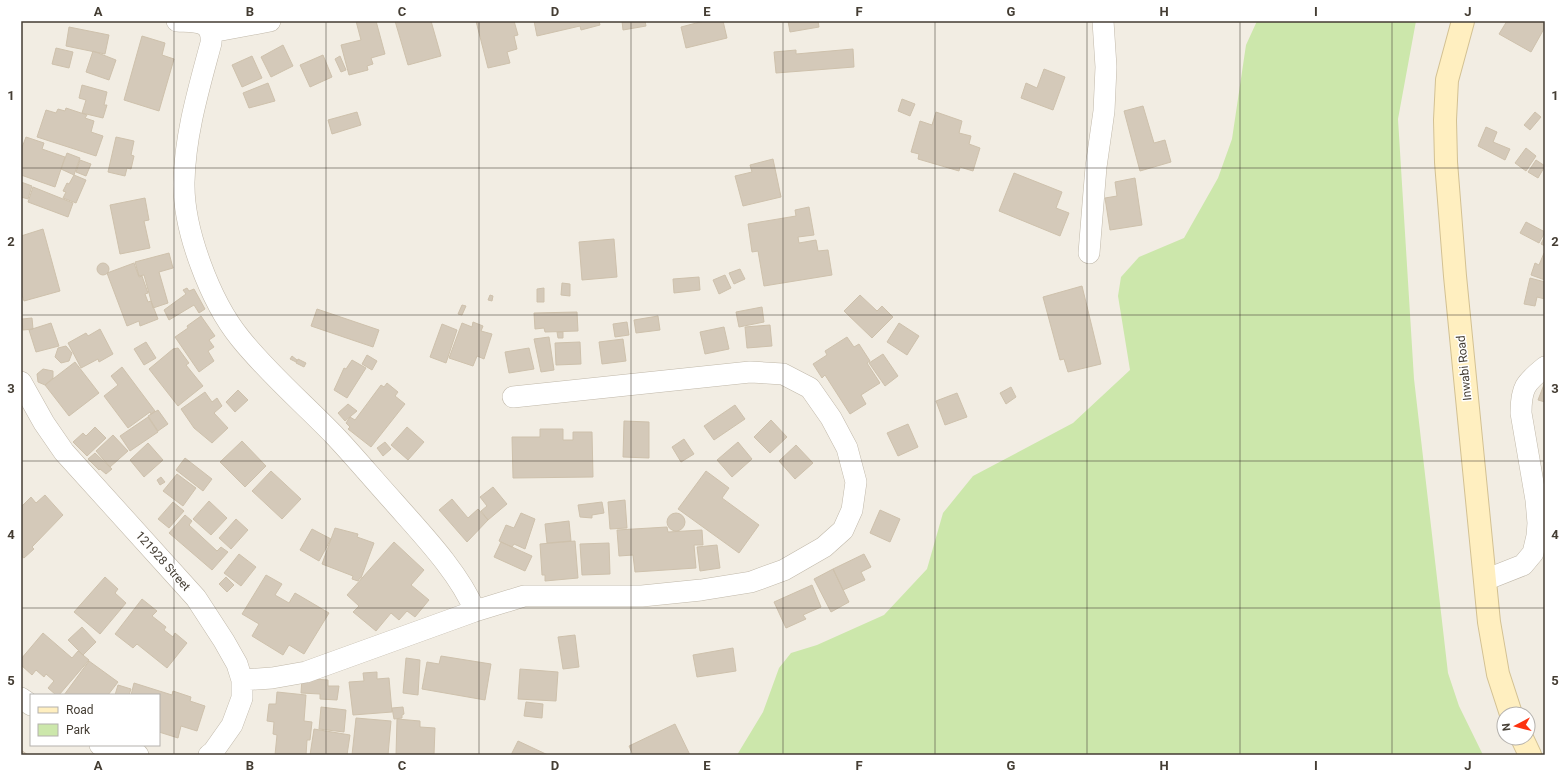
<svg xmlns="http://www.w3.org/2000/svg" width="1566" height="776" font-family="Roboto,sans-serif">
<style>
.green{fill:#cce7ab}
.building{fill:#d4c9b9;stroke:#cec1ac}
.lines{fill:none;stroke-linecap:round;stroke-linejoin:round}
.street-casing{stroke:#c0b8a9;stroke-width:22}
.secondary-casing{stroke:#d3c192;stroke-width:24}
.street{stroke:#fff;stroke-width:21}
.secondary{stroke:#ffefc0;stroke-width:22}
.grid{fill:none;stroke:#443d33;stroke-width:1;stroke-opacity:0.55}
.labels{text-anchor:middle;stroke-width:3;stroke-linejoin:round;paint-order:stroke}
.street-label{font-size:12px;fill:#443d33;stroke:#fff}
.neatline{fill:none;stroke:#443d33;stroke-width:1.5}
.grid-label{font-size:13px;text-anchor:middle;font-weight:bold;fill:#443d33}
</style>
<rect width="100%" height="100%" fill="#f2ede3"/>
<path class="green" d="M1257 21H1416L1398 119 1414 379 1448 673 1459 706 1483 755H737L763 712 779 668 791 653 817 645 884 615 927 569 943 513 973 476 1073 423 1130 370 1118 296 1121 277 1139 257 1184 238 1218 178 1232 139 1246 45Z"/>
<path class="building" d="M356 21H376L385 54 371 58 373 64 367 66 368 70 349 75 341 45 361 40Z
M395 21H431L441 56 408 65Z
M476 21H514L518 35 514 36 517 49 507 52 510 63 488 68Z
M534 21H599L600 25 581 30 580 26 537 36Z
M622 21H645L646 26 623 30Z
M704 21H723L727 38 686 48 681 27Z
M788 21H818L819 27 790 32Z
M1507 21H1545V27L1531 52 1499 34Z
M69 27 109 35 105 54 66 46Z
M142 36 165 43 162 55 174 59 159 111 124 100Z
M283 45 293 66 271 77 261 57Z
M56 48 73 52 69 68 52 64Z
M853 49 854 67 776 73 774 52 796 50V54Z
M93 51 116 60 109 80 86 72Z
M323 55 332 77 310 87 300 65Z
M252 56 262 78 242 87 232 65Z
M340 56 346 70 341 72 335 59Z
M1044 69 1065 77 1053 110 1021 98 1026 83 1037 88Z
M268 83 275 101 249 108 243 93Z
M82 85 107 92 104 105H107L103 118 82 113 86 100 79 98Z
M902 99 915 104 910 116 898 111Z
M1143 106 1154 143 1165 140 1171 162 1140 171 1124 111Z
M66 108 87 115 85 118 94 121 91 132 103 136 96 156 37 137 46 110 56 113 58 109 65 111Z
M357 112 361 125 332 134 328 120Z
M936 112 962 121 959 133 971 136 969 144 980 148 973 171 960 167 959 171 918 159 919 154 911 152 920 121 932 125Z
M1535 112 1541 117 1530 130 1524 125Z
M1486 127 1497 132 1493 142 1510 149 1505 160 1478 146Z
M26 137 44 143 42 149 65 157 55 187 21 175V150Z
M116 137 134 141 131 155 134 156 131 169 127 168 125 176 108 172Z
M1526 148 1536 156 1526 171 1515 163Z
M67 153 80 158 74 175 61 169Z
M773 159 781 197 743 206 735 176 752 172 750 165Z
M80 160 91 164 86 176 76 172Z
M1536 160 1545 166 1538 178 1528 172Z
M1014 173 1062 192 1056 208 1069 213 1060 236 999 211Z
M74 175 86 180 76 203 63 198 66 192 63 191 67 183 69 184Z
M1135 178 1142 225 1110 230 1105 198 1117 196 1115 182Z
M21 182 32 186 28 199 21 197Z
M33 187 73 203 68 217 28 202Z
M145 198 149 220 144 221 150 248 120 254 110 205Z
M809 207 814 235 798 237 799 243 816 240 818 251 828 250 832 275 764 286 758 251 752 252 748 224 796 216 795 210Z
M1526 222 1545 232 1539 243 1520 233Z
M43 229 60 291 24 301 21 291V236Z
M1545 236V246L1541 244Z
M614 239 617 277 582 280 579 242Z
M169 253 173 268 159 272 168 303 153 308 144 275 139 276 135 262Z
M1544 253H1545V280L1531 275 1535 263 1539 265Z
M134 263 139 277 142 276 148 293 145 294 148 302 151 301 158 319 140 326 139 321 127 326 107 273Z
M97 269a6 6 0 1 1 12 0a6 6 0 1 1-12 0Z
M740 269 745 279 734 284 729 273Z
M725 275 731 288 719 294 713 280Z
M699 277 700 290 674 293 673 279Z
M1530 278 1545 282V299L1537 297 1535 306 1524 304Z
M562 283 570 284V296L561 295Z
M1082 286 1101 364 1068 372 1064 359 1060 360 1043 297Z
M187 288 189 291 194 289 205 309 199 313 194 305 169 320 164 310 186 294 183 290Z
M544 288V302H537V289Z
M490 295 493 296 492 301 488 300Z
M860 295 877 311 882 306 893 317 872 338 844 311Z
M462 305 466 306 462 315 458 314Z
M762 307 764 322 739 327 736 312Z
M317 309 379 330 373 347 311 326Z
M577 312 578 331 545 332 544 328 535 329 534 313Z
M201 316 215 336 209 340 214 347 208 351 214 361 199 372 175 337 188 328 187 326Z
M658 316 660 330 636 333 634 320Z
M32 318 33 329 23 330 22 319Z
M473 322 483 326 481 331 492 334 484 359 477 356 473 366 449 358 462 323 472 327Z
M627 322 629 335 615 337 613 324Z
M51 323 59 346 36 352 29 330Z
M899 323 919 336 907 355 887 342Z
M442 324 457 330 446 363 430 357Z
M770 325 772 346 747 348 745 327Z
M724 327 729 349 705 354 700 332Z
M100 329 113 354 99 362 98 359 81 368 68 343 86 333 88 336Z
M557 332H563V338H558Z
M549 337 554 370 541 372 534 339Z
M847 337 854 347 859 344 870 361 867 363 880 383 861 395 866 404 850 414 825 375 822 378 813 364 827 355 825 351Z
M623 339 626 361 602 364 599 342Z
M146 342 156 358 144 365 134 349Z
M580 342 581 364 556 365 555 343Z
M66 346 72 353 69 361 61 363 55 357 58 348Z
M178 348 189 363 186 365 203 386 178 406 149 369 173 349Z
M529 348 534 369 509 373 505 352Z
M883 354 898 376 885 386 869 363Z
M367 355 377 361 372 370 362 364Z
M292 356 297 360 296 362 290 359Z
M298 359 306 363 304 367 296 363Z
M352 360 366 368 347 398 334 390 344 368 346 369Z
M75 362 99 393 69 416 45 385Z
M122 367 155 411 151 414 150 412 128 428 104 396 118 385 111 376Z
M43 369 53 371V378L45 385 38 382 37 374Z
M1545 382V402L1538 400Z
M387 383 398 392 395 396 405 404 371 447 348 429 350 427 346 423 350 417 355 420 381 385 384 387Z
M1011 387 1016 397 1006 404 1000 393Z
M238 390 248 400 235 412 226 402Z
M205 392 212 402 217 398 222 406 214 413 228 428 212 443 194 428 181 409Z
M957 393 967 417 945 425 936 401Z
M348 404 357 411 345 421 338 413Z
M735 405 745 419 714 440 704 426Z
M158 410 168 424 158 431 148 416Z
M148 417 158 432 130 451 120 436Z
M771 420 787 437 770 453 754 437Z
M624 421 649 422V458L623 457Z
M908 424 918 447 898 456 887 433Z
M95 427 106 438 87 456 73 442 83 433 86 436Z
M407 427 424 442 408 460 391 445Z
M540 429H563V440H573V432H592L593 477 513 478 512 437H540Z
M113 435 128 451 110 467 96 451Z
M684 439 694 454 681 462 672 447Z
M242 441 266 466 245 487 220 462Z
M385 442 391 449 383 456 377 448Z
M738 442 752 459 732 477 717 460Z
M148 443 163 460 144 477 130 460Z
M796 445 813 463 795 479 779 461Z
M95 453 112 469 106 474 100 469 99 470 88 459Z
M185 458 212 479 203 491 176 470Z
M271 471 301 499 282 519 252 491Z
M706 471 729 488 722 498 759 525 739 553 678 509Z
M177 474 196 488 183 506 163 491Z
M161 477 165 482 160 485 157 480Z
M493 487 507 504 488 520 481 511 487 506 480 497Z
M45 495 63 515 32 547 34 549 24 558 21 556V507L31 497 36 503Z
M452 499 468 518 478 509 488 520 467 542 439 510Z
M625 500 627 528 610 529 608 502Z
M209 501 227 518 211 535 193 519Z
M173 502 184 511 169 528 158 519Z
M602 502 604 513 592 515V518L580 517 578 505Z
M880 510 900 519 890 542 870 533Z
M521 513 535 519 525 549 514 544 512 547 499 541 506 525 514 528Z
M667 522a9 9 0 1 1 18 0a9 9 0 1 1-18 0Z
M185 515 192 521 189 525 217 551 221 547 228 552 212 570 169 533Z
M236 519 248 530 231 549 219 538Z
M569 521 571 541 547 543 545 524Z
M667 527 668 532 702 530 703 545H694L696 568 635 572 633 555 619 556 617 530Z
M335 528 358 534 357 537 374 543 361 578H360L358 581 352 579 353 576 322 564Z
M312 529 331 539 319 561 300 550Z
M575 541 578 578 545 581V575H542L540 544Z
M394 542 424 570 411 585 429 600 415 617 407 611 399 620 391 613 376 631 353 612 359 606 347 595Z
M501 542 532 556 525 571 494 557Z
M609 543 610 574 582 575 580 544Z
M717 545 720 568 700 571 697 547Z
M239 554 256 567 241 586 224 573Z
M864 554 871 567 861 572 865 580 843 590 833 569Z
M833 569 849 602 831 612 814 579Z
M266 575 282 584 275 595 289 603 295 593 329 613 304 654 289 645 283 655 252 636 259 624 242 614Z
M105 577 118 589 115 593 126 603 100 634 74 612Z
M226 577 234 585 227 592 219 584Z
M812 585 821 607 803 615 806 619 786 628 774 602Z
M142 599 157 611 152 616 166 627 164 630 173 637 175 633 187 643 167 668 137 644 133 648 115 634Z
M82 627 96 642 83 655 68 640Z
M43 633 72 658 78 651 89 660 59 695H56L48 688 54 681 46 674 44 677 36 670 32 675 21 665V659Z
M575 635 579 667 563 669 558 637Z
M733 648 736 671 697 677 693 655Z
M441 656 491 664 485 700 422 689 427 662 439 664Z
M406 658 420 660 418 695 403 693Z
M89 661 118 682 108 695H64Z
M520 669 558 672 556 701 518 699Z
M377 672V679L389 678 392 712 353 715 349 682 364 681 363 673Z
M302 678 328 680V686H339L337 700 320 699V694L301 693Z
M134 683 172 695 173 691 191 697 190 701 205 706 197 731 181 726 178 738 159 732V695H131Z
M118 685 131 689 129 695H115Z
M277 692 306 695 304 721 312 722 310 740H307L306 755H275L277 735 273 734 274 722 267 721 269 704H276Z
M526 702 543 704 542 718 524 716Z
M321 707 346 710 344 732 319 729Z
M403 707 404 714 402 715V718L394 719 392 708Z
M356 718 391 721 388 755H352Z
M397 719 420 721V727L435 728 434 755H396Z
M675 724 690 755H633L629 746Z
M314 729 350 735 347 755H310Z
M518 741 548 755H511Z
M21 750 28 755H21Z"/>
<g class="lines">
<g class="street-casing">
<path id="street" d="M177 21C194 22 213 19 211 43 199 88 185 134 184 182 183 229 210 301 240 338 268 373 303 403 334 435 354 456 373 479 393 501 421 533 459 572 475 611
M211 32 270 21
M1089 253 1096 167 1104 111 1106 67 1103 21
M21 382 44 423 64 452 196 598 224 641 237 664 242 680V698L232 725 213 752 209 755
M1485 580 1523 565 1533 553 1537 536 1538 523 1536 500 1521 413C1521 388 1525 383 1545 367
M242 680 272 678 306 672 475 611 524 596H642L701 590 751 582 784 570 824 547 843 530 852 510 856 482 847 448 831 418 810 388 783 374 750 372 513 397
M21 698 31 705
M100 745 138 755"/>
</g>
<g class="secondary-casing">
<path id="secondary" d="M1463 21 1447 80 1445 120 1446 162 1455 276 1489 622 1498 674 1511 714
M1522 738 1530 755"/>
</g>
<use href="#street" class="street"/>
<use href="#secondary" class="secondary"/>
</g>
<path class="grid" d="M174 21V755M326 21V755M479 21V755M631 21V755M783 21V755M935 21V755M1087 21V755M1240 21V755M1392 21V755M21 168H1545M21 315H1545M21 461H1545M21 608H1545"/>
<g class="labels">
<g class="street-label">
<text transform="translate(1464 368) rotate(-96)" y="4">Inwabi Road</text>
<text transform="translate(163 561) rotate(48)" y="4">121928 Street</text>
</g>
</g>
<rect width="1566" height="776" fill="none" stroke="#ffffff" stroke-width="44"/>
<rect x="30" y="694" width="130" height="52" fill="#ffffff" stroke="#b4b1ad"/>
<rect x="38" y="707" width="20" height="6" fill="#ffefc0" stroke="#b4b1ad"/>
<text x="66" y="714" font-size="12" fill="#443d33">Road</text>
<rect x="38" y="724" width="20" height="12" fill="#cce7ab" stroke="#b4b1ad"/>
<text x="66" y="734" font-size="12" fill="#443d33">Park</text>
<g transform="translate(1516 726) rotate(263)"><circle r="19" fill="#ffffff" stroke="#b4b1ad"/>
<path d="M0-3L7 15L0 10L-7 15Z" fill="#fd320f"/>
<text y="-6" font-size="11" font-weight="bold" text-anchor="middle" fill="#443d33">N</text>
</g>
<rect x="22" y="22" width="1522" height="732" class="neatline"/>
<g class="grid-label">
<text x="98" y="16">A</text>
<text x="250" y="16">B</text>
<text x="402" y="16">C</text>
<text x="555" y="16">D</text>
<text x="707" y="16">E</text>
<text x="859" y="16">F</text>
<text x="1011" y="16">G</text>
<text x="1164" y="16">H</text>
<text x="1316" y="16">I</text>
<text x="1468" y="16">J</text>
<text x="11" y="100">1</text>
<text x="1555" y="100">1</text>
<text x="11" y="246">2</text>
<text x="1555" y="246">2</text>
<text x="11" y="393">3</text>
<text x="1555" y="393">3</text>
<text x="11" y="539">4</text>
<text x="1555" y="539">4</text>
<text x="11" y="685">5</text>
<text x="1555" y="685">5</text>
<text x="98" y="770">A</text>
<text x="250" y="770">B</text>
<text x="402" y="770">C</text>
<text x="555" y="770">D</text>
<text x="707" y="770">E</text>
<text x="859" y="770">F</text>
<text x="1011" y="770">G</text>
<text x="1164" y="770">H</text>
<text x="1316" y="770">I</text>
<text x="1468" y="770">J</text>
</g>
</svg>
